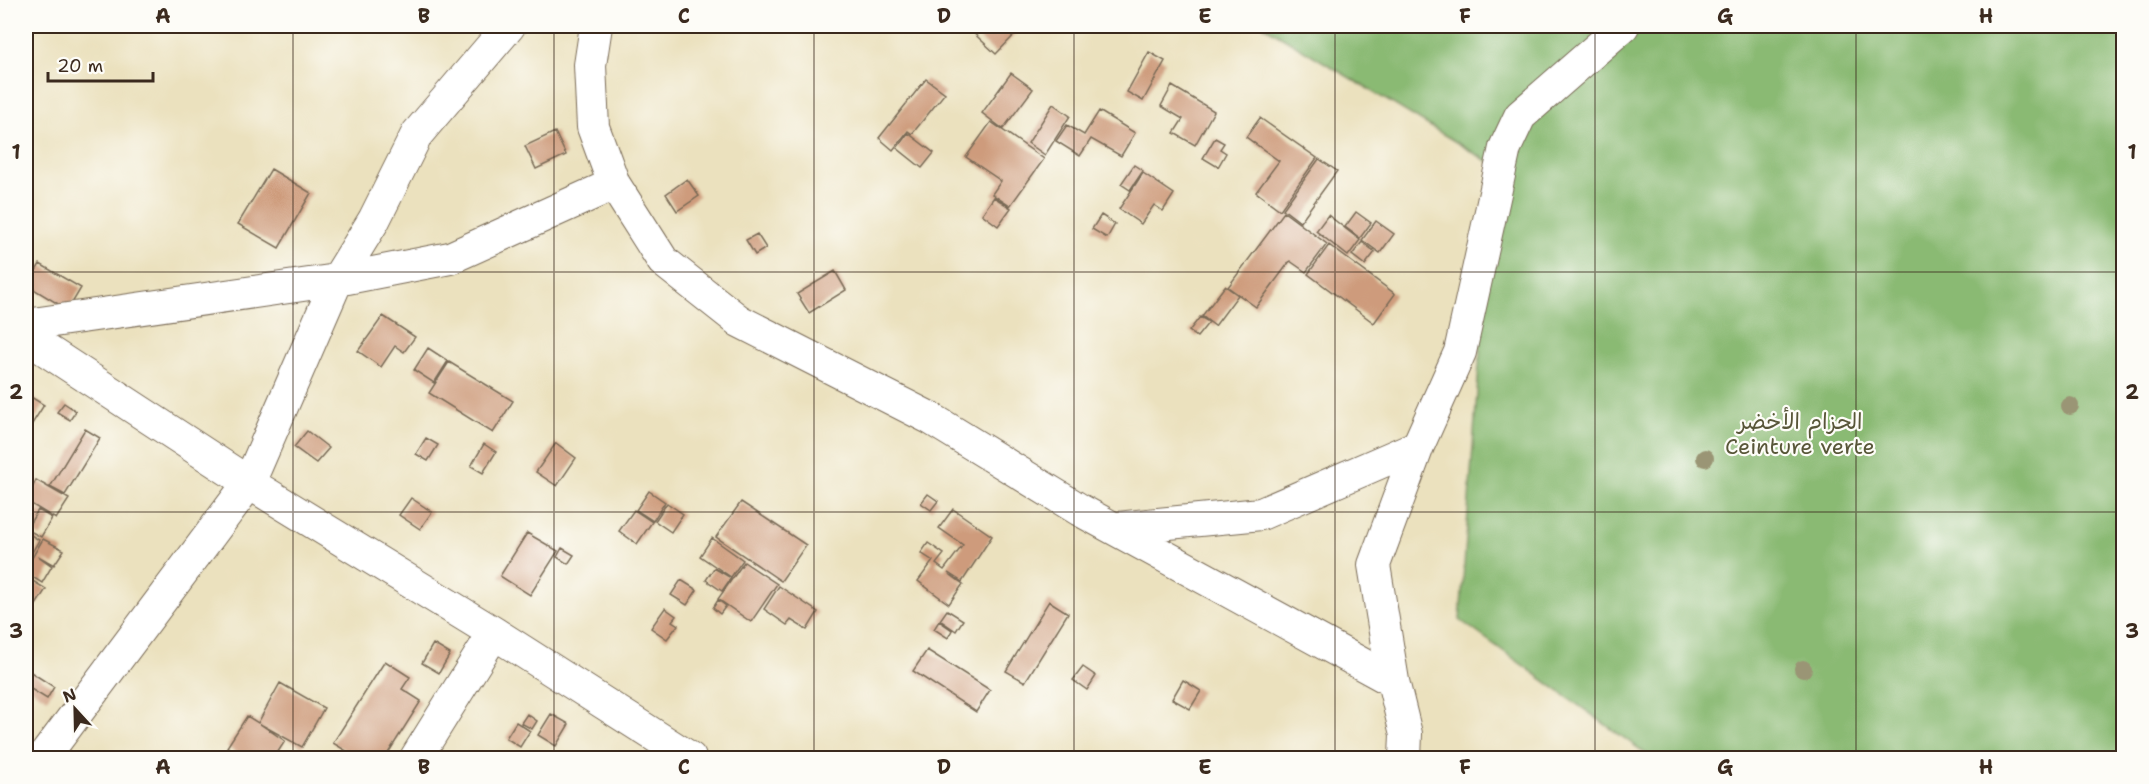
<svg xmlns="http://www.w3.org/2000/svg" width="2149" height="784" font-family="'Shantell Sans','Playpen Sans Arabic',sans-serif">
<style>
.forest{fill:#8aba73;stroke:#627248;stroke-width:1.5}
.building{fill:#ce9b7c}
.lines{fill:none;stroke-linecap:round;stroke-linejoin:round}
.minor-casing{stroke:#796a56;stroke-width:34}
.minor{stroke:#fff;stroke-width:32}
.tree{fill:#9a9574}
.grid{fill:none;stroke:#3b2a1e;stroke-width:1.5;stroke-opacity:0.55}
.labels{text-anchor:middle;stroke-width:4.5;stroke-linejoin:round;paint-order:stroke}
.park-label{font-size:22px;fill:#585638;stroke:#fdfcf7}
.neatline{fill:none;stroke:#3b2a1e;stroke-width:2}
.grid-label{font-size:20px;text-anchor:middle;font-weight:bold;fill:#3b2a1e}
</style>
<rect width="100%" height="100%" fill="#fdfcf7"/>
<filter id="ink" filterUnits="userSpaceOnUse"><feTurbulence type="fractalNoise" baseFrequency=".0167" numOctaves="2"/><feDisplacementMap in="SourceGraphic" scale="12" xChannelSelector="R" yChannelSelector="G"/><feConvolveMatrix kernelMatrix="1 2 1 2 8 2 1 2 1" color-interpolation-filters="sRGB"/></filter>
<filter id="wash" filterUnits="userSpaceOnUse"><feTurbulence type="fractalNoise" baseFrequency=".008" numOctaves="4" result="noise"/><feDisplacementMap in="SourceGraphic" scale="24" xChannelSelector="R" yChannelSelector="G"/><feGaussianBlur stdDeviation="1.35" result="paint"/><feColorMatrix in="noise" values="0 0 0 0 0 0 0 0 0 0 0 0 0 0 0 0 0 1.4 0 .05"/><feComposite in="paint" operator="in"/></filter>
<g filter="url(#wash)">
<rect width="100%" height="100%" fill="#ebe1be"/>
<path class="forest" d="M1264 26H2123V758H1652L1460 620 1494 165Z"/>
<g id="blocks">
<path class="building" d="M966 26H1023L996 54Z
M1149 52 1165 61 1143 101 1127 92Z
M1011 73 1033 89 1003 129 982 113Z
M926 79 945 93 912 134 908 131 893 150 879 138Z
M1172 86 1214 111 1195 145 1174 133 1183 119 1161 106Z
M1053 104 1070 116 1045 155 1028 143Z
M1099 111 1135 133 1121 156 1091 139 1080 156 1056 141 1067 125 1084 135Z
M1260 118 1317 158 1280 210 1256 192 1279 161 1246 137Z
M991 122 1044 159 1010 206 992 194 1001 181 966 157Z
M555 132 566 155 536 169 525 146Z
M908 133 934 153 922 168 897 148Z
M1215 138 1224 143 1220 149 1226 153 1218 167 1203 158Z
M1319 159 1337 171 1300 222 1283 209Z
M1134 165 1143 171 1130 190 1121 184Z
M271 169 311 193 279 248 238 224Z
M1143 173 1174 194 1163 211 1154 205 1141 224 1119 209Z
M687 179 699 196 677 211 666 194Z
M994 197 1011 208 998 226 982 214Z
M1284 212 1327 244 1306 272 1290 261 1256 307 1228 287Z
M1356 212 1371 223 1360 238 1345 227Z
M1101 215 1115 224 1107 238 1092 229Z
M1328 215 1360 240 1348 256 1316 231Z
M1376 221 1394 234 1380 253 1362 240Z
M757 234 766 248 755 255 746 240Z
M1362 242 1375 252 1365 265 1352 255Z
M1329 245 1395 294 1374 323 1308 274Z
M40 264 81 288 68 310 27 285Z
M835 271 846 290 809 313 797 294Z
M1225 286 1238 295 1215 326 1202 316Z
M383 316 415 337 404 352 395 346 381 367 358 351Z
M1200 317 1209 322 1197 337 1189 331Z
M428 348 448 361 434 383 414 370Z
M449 362 513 401 493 433 429 393Z
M26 394 44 405 32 424 26 420Z
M64 403 76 411 70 420 57 412Z
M85 429 100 438 65 495 50 487Z
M307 431 329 448 316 463 294 447Z
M426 438 438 445 428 461 416 454Z
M556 443 576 458 557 486 536 472Z
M484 444 496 452 483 473 471 466Z
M36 480 69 499 56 519 26 501Z
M649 491 665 502 653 521 636 510Z
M928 494 938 501 931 510 921 503Z
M411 498 432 512 420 529 399 515Z
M741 502 806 545 781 581 716 537Z
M667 503 683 514 671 532 655 521Z
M953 509 992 536 962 582 948 573 963 584 949 604 918 581 933 561 921 553 928 543 944 554 936 564 944 570 963 545 939 528Z
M38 510 52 518 41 537 26 529Z
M634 510 652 522 637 544 619 531Z
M26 532 39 540 26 563Z
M527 533 558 551 530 595 500 576Z
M712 538 743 560 731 577 700 556Z
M43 539 64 550 54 565 38 556 52 566 42 583 26 573V568Z
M562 548 574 555 568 564 557 557Z
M744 562 777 584 751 622 718 599Z
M714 568 731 578 722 591 706 580Z
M26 577 46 589 36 605 26 599Z
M681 580 697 590 687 605 671 595Z
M779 586 818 612 807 630 791 620 787 625 764 609Z
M718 600 726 606 720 614 713 608Z
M1049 601 1068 613 1025 682 1006 671Z
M665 608 676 616 672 621 678 625 667 639 651 628Z
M947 610 963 620 956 631 940 620Z
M939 621 952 630 948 638 934 629Z
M433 644 450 654 439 673 422 663Z
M927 650 990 690 976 712 913 671Z
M385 661 410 677 402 689 421 701 385 758H358L333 743Z
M1083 667 1096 676 1087 690 1073 680Z
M26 669 54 687 47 699 26 686Z
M1183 680 1201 691 1190 709 1172 699Z
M280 683 324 708 302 747 260 724 285 741 274 758H245L227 747 247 716 258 723Z
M527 714 537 721 532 729 521 723Z
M551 714 569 724 556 746 538 735Z
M516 722 530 731 520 747 506 738Z
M307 752 317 758H303Z"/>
</g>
</g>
<g filter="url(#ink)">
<use href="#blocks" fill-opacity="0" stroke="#796a56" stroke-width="1.5"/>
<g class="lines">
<g class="minor-casing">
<path id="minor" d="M596 26 590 65 593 127 614 184
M26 325 337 280 450 258 614 184 663 261 739 321 930 418 1080 510 1393 681 1374 565 1418 446 1460 352 1505 148 1520 116 1623 26
M26 337 249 483 494 633 690 758
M1117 528 1261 514 1418 446
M1393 681 1406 734 1405 758
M43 758 249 483 337 280 374 220 417 134 509 26
M416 758 494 633"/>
</g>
<use href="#minor" class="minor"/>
</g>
<g class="tree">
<circle cx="2070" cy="406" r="9"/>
<circle cx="1705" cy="458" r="9"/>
<circle cx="1803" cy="669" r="9"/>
</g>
</g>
<path class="grid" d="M293 26V758M554 26V758M814 26V758M1074 26V758M1335 26V758M1595 26V758M1856 26V758M26 272H2124M26 512H2124"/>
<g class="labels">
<g class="park-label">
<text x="1800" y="429">الحزام الأخضر<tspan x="1800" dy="25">Ceinture verte</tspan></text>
</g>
</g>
<rect width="2149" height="784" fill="none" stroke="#fdfcf7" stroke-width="66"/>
<g transform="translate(75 709) rotate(338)" stroke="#fdfcf7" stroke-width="4.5" paint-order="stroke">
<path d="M0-4.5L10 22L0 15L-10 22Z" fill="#3b2a1e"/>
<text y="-9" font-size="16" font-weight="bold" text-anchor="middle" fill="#3b2a1e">N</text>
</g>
<path d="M48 72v9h105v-9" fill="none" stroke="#3b2a1e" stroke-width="3"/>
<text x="57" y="72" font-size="18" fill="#3b2a1e" stroke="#fdfcf7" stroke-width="4.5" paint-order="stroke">20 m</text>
<rect x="33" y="33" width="2083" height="718" class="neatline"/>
<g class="grid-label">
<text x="163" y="23">A</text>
<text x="424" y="23">B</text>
<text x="684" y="23">C</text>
<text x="944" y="23">D</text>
<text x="1205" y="23">E</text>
<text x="1465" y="23">F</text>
<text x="1725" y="23">G</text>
<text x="1986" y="23">H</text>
<text x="16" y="159">1</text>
<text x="2132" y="159">1</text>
<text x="16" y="399">2</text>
<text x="2132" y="399">2</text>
<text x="16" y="638">3</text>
<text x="2132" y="638">3</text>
<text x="163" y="774">A</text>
<text x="424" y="774">B</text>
<text x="684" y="774">C</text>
<text x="944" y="774">D</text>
<text x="1205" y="774">E</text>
<text x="1465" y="774">F</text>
<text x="1725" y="774">G</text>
<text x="1986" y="774">H</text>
</g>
</svg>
